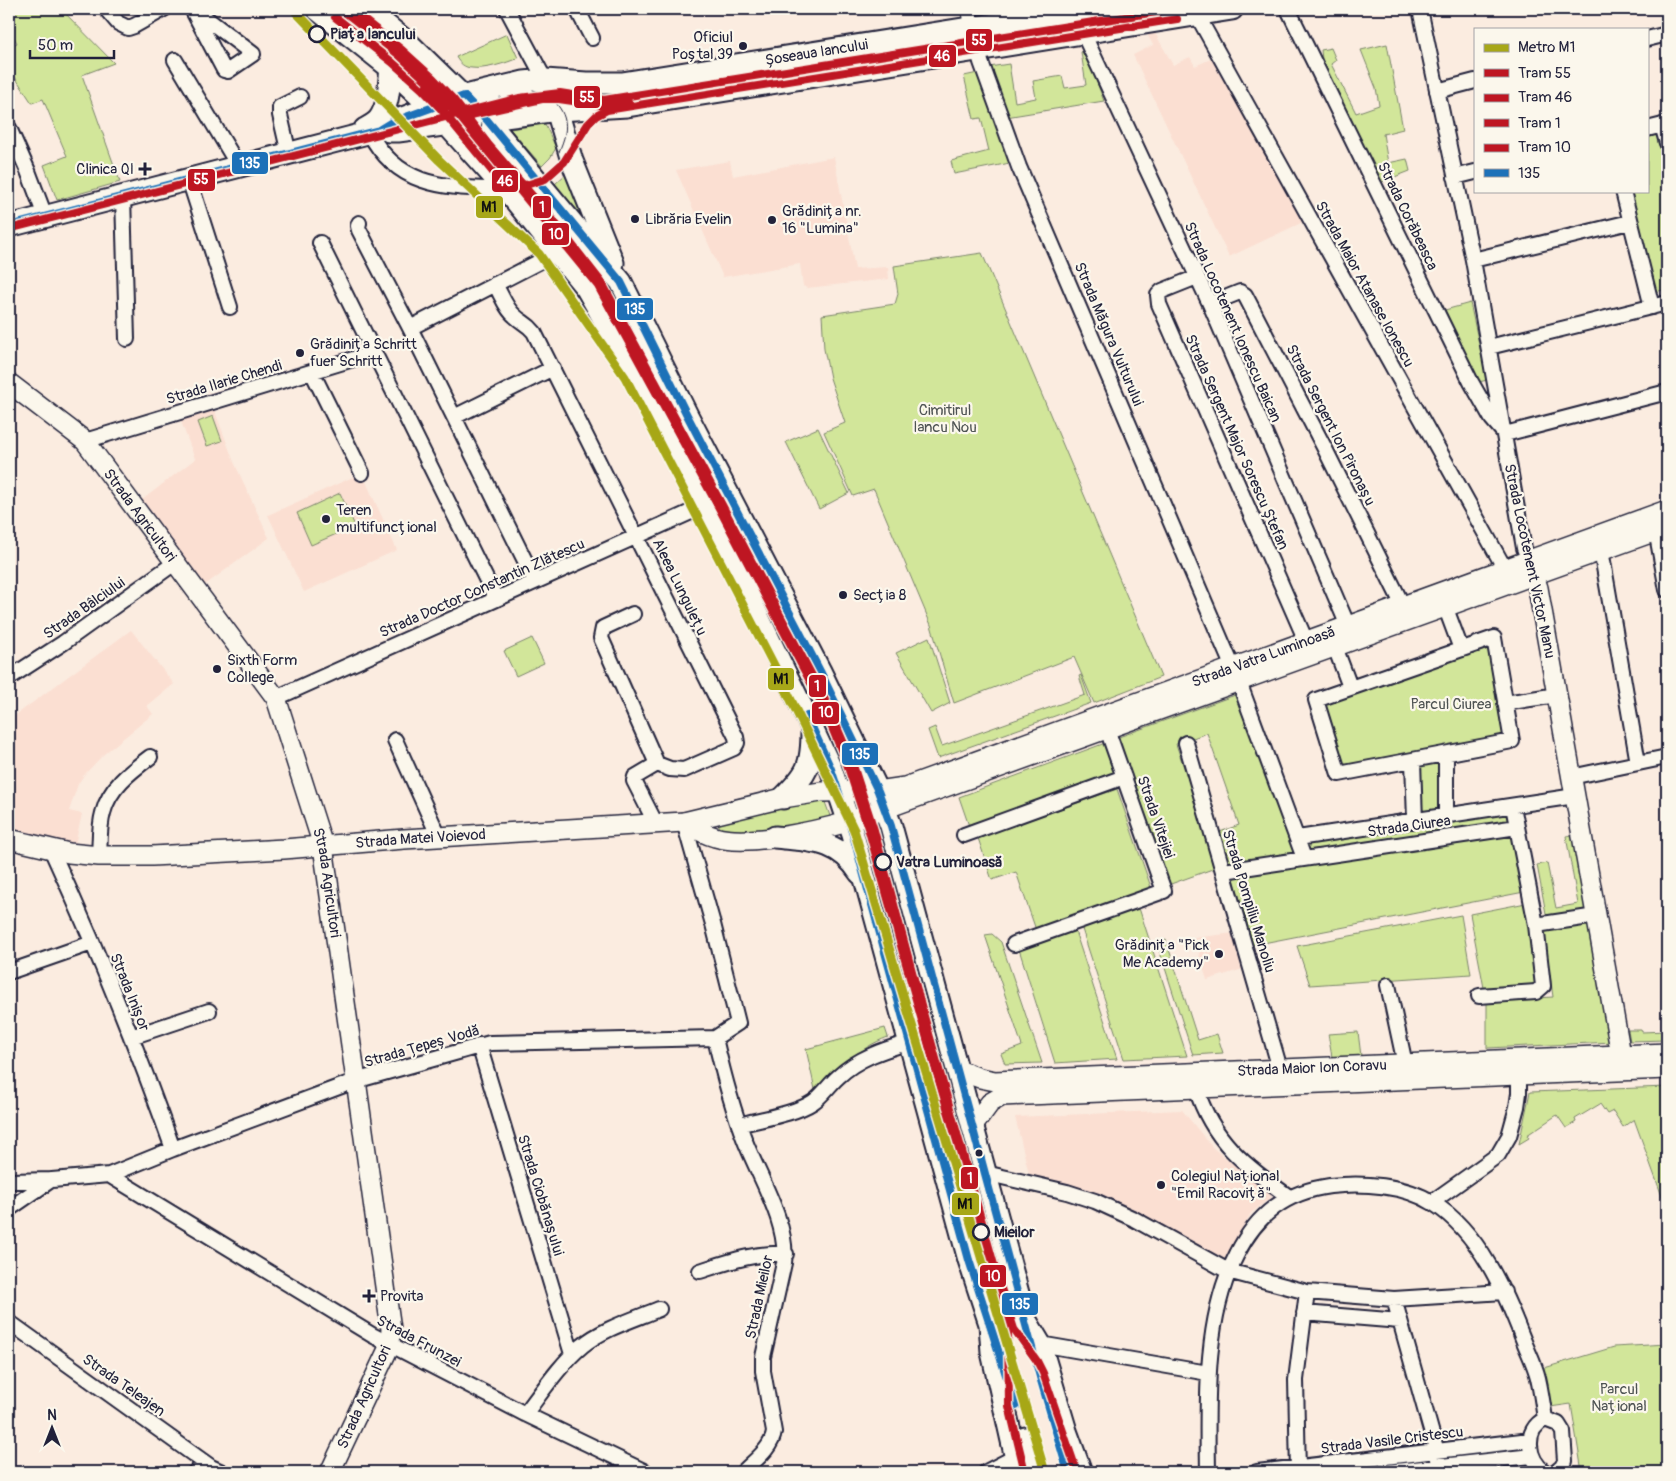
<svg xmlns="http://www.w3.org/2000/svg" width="1676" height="1481" font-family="Pangolin,sans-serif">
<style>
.built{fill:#fbdfd2}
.green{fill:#d2e69a;stroke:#7a846a}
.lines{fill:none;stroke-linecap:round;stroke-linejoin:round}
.street-casing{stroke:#22223b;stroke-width:18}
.secondary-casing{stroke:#22223b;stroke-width:22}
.primary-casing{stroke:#22223b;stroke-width:25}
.street{stroke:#fbf7ec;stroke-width:14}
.secondary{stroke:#fbf7ec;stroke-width:19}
.primary{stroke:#fbf7ec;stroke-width:21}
.tram{stroke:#22223b;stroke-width:1}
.bus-1-casing{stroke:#fbf7ec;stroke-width:11}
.bus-1{stroke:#1d71b8;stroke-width:8}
.tram-1-casing{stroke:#fbf7ec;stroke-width:11}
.tram-2-casing{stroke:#fbf7ec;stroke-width:11}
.tram-3-casing{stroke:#fbf7ec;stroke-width:11}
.tram-4-casing{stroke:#fbf7ec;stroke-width:11}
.tram-1{stroke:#be1622;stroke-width:8}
.tram-2{stroke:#be1622;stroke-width:8}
.tram-3{stroke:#be1622;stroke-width:8}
.tram-4{stroke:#be1622;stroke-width:8}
.metro-1-casing{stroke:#fbf7ec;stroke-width:12}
.metro-1{stroke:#a7a718;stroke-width:9}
.stop-dot{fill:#fbf7ec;stroke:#22223b;stroke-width:2.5}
.poi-dot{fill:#22223b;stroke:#fbf7ec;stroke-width:2}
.labels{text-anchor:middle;stroke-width:4.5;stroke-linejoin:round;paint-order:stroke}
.stop-label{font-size:15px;font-weight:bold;fill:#22223b;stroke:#fbf7ec;text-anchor:start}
.poi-label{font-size:15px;fill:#22223b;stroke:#fbf7ec;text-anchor:start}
.street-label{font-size:15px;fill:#22223b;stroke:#fbf7ec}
.park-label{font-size:15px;fill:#4e5353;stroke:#fbf7ec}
.line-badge{stroke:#fbf7ec;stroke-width:2}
.badge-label{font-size:14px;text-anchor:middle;font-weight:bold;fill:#fff}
.pale-badge-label{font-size:14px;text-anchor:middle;font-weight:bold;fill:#111}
</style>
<rect width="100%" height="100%" fill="#fbece0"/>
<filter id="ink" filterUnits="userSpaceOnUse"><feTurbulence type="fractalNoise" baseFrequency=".02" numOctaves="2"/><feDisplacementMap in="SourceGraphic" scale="10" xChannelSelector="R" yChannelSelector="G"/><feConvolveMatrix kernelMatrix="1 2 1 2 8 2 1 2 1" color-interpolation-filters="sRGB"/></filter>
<g filter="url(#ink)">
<path class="built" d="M1155 33 1173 65 1190 57 1195 66 1213 58 1303 222 1229 257 1133 55 1153 45 1147 34Z
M834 157 855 269 888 267 889 279 807 288 803 286 800 264 723 277 676 170 730 161 733 176Z
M213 406 234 462 269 538 205 585 142 500 195 459 179 416Z
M362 473 397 550 304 592 268 515Z
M131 630 174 684 147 706 153 714 104 754 84 775 78 784 69 811 82 814 74 849 9 835V720Z
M1234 933 1243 969 1207 980 1194 938Z
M1182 1110 1213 1148 1273 1196 1251 1213 1226 1260 1122 1205 1029 1174 1015 1117Z"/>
<path class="green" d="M9 9H61L114 63 82 75 120 182 57 200 44 165 67 156 43 99 32 103 9 68V47L17 43 9 28Z
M507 34 518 58C507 63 484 70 472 68 465 68 459 63 456 57Z
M1387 44 1403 129 1383 134 1388 163 1407 159 1410 171 1379 183 1323 69 1321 50 1331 48 1336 60 1331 64 1356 113 1379 105 1376 88 1361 50Z
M1085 51 1104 101 1006 117 989 67 1009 64 1015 102 1036 98 1033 81 1062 76 1065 88 1086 85 1081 52Z
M978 73 1010 163 954 174 951 161 989 151 981 118 974 119 964 76Z
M545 124 556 148 550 158 542 166 510 129Z
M1657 131 1667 170V289L1655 292 1629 191H1647V134Z
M567 173 591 230 555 184Z
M982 253 1161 677 1094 703 1074 657 954 703 931 625 874 489 853 496 824 432 845 423 830 378 824 349 822 315 895 304 898 294 894 266Z
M1470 303 1487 380 1479 382 1445 310Z
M213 416 222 441 207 446 198 422Z
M818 428 849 493 819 509 786 442Z
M340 493 355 526 311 545 297 513Z
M929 637 950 703 931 713 896 653Z
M532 638 544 663 516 676 504 651Z
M1492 642 1508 739 1444 753V814L1417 818 1415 758 1341 771 1320 702Z
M1081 675 1091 703 938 758 928 730 935 727 942 746 1085 695 1079 676Z
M1238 694 1296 854 1227 866 1217 833 1239 825 1207 733 1176 744 1218 867 1168 885 1116 738Z
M1108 742 1118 771 969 826 959 797Z
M1117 789 1152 890 1036 930 1016 872 992 880 978 838Z
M822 794 833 824 776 833 720 830 717 817Z
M1510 809 1513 824 1307 854 1302 840Z
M1512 833 1524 892 1253 945 1233 875Z
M1578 834 1591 912 1547 919 1537 865 1547 863 1556 908 1578 904 1566 836Z
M1526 903 1537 984 1484 988 1470 914Z
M1138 905 1187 1056 1124 1059 1081 926Z
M1461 915 1471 974 1310 985 1297 946Z
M1591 921 1613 1042 1487 1048V1001L1553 997 1544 929Z
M1074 928 1117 1059 1055 1063 1018 946Z
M992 934 1001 942 1042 1063 1005 1064 1001 1054 1022 1046 985 935Z
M1166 940 1198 1040 1217 1034 1223 1053 1193 1055 1157 943Z
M885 1028 888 1037C858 1048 837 1071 816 1094L806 1049Z
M1628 1030H1641L1642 1032 1667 1031V1040L1630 1041Z
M1358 1032 1361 1056 1332 1057 1328 1034Z
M1667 1087V1210L1634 1119 1623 1127 1613 1111 1607 1114 1600 1104 1575 1119 1576 1122 1566 1128 1557 1115 1527 1135 1529 1138 1519 1144 1530 1092Z
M1667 1344V1472H1582L1571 1404 1550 1407 1541 1369 1614 1347Z"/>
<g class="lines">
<g class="street-casing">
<path id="street" d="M106 9 118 23 128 28 134 26 164 9
M192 9 224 70 228 71 253 54 194 9
M507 9 545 80
M577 9 592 38
M969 9 975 42 981 62 1019 167 1233 668
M1288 9 1471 382 1492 419 1505 434 1667 392
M1420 9 1473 260 1524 548 1529 561
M1197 15 1505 569
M1083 33 1210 304 1348 626
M1647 39 1667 34
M175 60 239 167
M1437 91 1475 81
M1662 125 1667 143
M9 128 28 171 45 216
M1647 129 1667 124
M369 132C399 190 449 187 506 190
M289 154 280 115V107L300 97
M1455 177 1475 172
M189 179 230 307
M1623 191 1652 307
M123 196 127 339
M359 223 358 226 359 230 410 328 535 581
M320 243 496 599
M1473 260 1630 222
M1197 277 1162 291 1158 295 1159 304 1306 641
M495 284C501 294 506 309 515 316 522 323 527 323 534 332L736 737 737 743 734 748 684 770 670 769 657 764 635 777 634 781 656 824
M1210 304 1240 292 1245 295 1324 447 1403 606
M410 328 558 252
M1489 347 1667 303
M312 372 362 473
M454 417 553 368
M85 441 373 353
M1656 530 1667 590
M1601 550 1638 763
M1445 606 1461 649
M633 614 603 628 601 638 657 764
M1494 638 1512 741 1339 774 1316 700Z
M1335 647 1350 687
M9 678 63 643 176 562
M1239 682 1304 858
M276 698 702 507
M1505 703 1557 695
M395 740 439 837
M1186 743 1280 1069
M1446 755V816
M1413 761 1415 821
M1571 777 1667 757
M964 835 1124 777
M1298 838 1575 796
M51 849C96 947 137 1047 173 1149
M99 856C100 842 99 827 103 813 109 788 130 772 150 757
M1224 871 1517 827
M1536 925 1596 916
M1014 944 1164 891 1107 729
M9 972 92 943
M1388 985 1405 1064V1072
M1479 996 1536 992 1543 986 1536 925 1513 806
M131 1037 209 1011
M715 1038C723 1073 732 1108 745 1141 759 1177 789 1224 784 1263L763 1357V1371L774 1432C772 1448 754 1461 743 1472
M479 1045 572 1354
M1196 1088C1213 1142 1245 1165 1289 1197
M739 1125C760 1119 795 1114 813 1102 822 1096 829 1085 838 1077 858 1058 883 1050 910 1042
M985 1173 1067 1192 1095 1201 1134 1219 1228 1271 1307 1292 1394 1299 1504 1292
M109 1175 372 1335 525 1414 646 1472
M9 1181 52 1180 109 1175 173 1149 355 1081 490 1043 715 1038 738 1023 713 924 684 822
M1432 1202 1498 1155 1509 1136 1517 1107 1519 1093V1075
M9 1209 51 1180
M700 1271C728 1262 756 1252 786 1254
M1394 1299 1437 1452 1440 1472
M1304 1313 1400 1321
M9 1322 211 1467 222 1472
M1040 1344 1208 1373
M525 1414C541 1393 562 1362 582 1346 602 1329 635 1319 659 1309
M195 1472 211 1467
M986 1472 1015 1457
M1208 1472C1207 1403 1204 1316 1237 1254 1257 1214 1286 1192 1330 1186 1362 1182 1405 1185 1433 1203 1479 1232 1504 1290 1523 1339 1528 1352 1535 1365 1538 1378 1541 1391 1543 1405 1545 1419
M1257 1472 1530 1440
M1298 1472 1296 1380 1307 1292
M1387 1472 1532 1456
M1545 1472C1527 1460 1523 1430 1545 1419L1558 1424 1563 1432 1565 1461 1562 1467 1556 1472"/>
</g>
<g class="secondary-casing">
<g id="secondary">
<path id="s1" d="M9 383 85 441 276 698 319 833 323 846 391 1329 390 1345 330 1472"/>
<path d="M1530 563 1538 588 1621 1055 1622 1067"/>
<path d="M684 822C694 828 704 834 715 837 747 847 815 831 848 822L1667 527"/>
<path id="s2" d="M9 839 69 853 99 856H152L284 849 404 839 684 822 783 798 821 792 878 791 905 787 1667 510"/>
<path id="s3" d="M958 1070 980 1078 995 1081 1667 1053"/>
<path d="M973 1126 990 1103 1002 1096 1667 1069"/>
</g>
</g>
<g class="primary-casing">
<g id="primary">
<path d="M317 9 387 65 431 107 514 199 587 289 616 340 746 592 811 726 831 769 853 835 969 1260 990 1324 992 1352 1019 1472"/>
<path d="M366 9 409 44 487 120 621 282 687 415 820 671 878 791 891 826 1025 1319 1040 1344 1066 1431 1081 1472"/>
<path d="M553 97 572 161 613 263"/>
<path d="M365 129C370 126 375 124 379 119 389 106 389 84 391 68"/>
<path d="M389 131H398L558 110 627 106 1232 9"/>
<path id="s4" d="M9 226 379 130 392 122 453 99 524 82 545 80 586 83H622L1089 9"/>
<path d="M783 798C808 773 812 766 812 731"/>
<path d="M775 837C811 841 838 839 860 873"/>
<path d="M1025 1438 1035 1472"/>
</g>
</g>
<use href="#street" class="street"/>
<use href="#secondary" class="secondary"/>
<use href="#primary" class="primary"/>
<path class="tram" d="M533 90C552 94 569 112 565 133 564 140 561 146 559 152
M483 144C478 124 483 109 500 97"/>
<g class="bus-1-casing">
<path id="bus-1" d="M9 226 379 130 392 122 464 96 487 120 621 282 687 415 820 671 878 791 891 826 1040 1377 1068 1472
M807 716 831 769 853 835 969 1260 1016 1406"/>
</g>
<use href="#bus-1" class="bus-1"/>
<g class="tram-1-casing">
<path id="tram-1" d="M9 229 519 98 560 93 604 100 1175 9"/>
</g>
<g class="tram-2-casing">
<path id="tram-2" d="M335 17 392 62 422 89 440 108 496 176 501 180 526 185 545 179 564 162 588 124 596 116 607 110 1177 19
M427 86 447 107 471 115 542 99H559L600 105 628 102"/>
</g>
<g class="tram-3-casing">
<path id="tram-3" d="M350 9 402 50 433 78 453 99 488 144 549 215 602 283 722 505 827 704 852 762 874 830 924 1016 998 1279 1014 1329 1037 1361 1043 1373 1077 1472"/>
</g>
<g class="tram-4-casing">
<path id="tram-4" d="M341 9 398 54 441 94 598 286 718 506 823 706 847 764 869 831 1008 1329 1009 1406 1025 1472"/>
</g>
<use href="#tram-1" class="tram-1"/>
<use href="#tram-2" class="tram-2"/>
<use href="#tram-3" class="tram-3"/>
<use href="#tram-4" class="tram-4"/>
<g class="metro-1-casing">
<path id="metro-1" d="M293 9 439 160 539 254 625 377 776 669 854 830 1045 1472"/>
</g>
<use href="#metro-1" class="metro-1"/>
</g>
</g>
<g class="stop-dot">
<circle cx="317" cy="34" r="8"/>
<circle cx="883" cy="862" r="8"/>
<circle cx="981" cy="1232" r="8"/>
</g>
<g class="poi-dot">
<circle cx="743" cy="46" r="5"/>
<path d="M142.5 161.5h5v5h5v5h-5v5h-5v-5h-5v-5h5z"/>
<circle cx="635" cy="219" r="5"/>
<circle cx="772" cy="220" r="5"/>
<circle cx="300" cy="353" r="5"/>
<circle cx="326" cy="519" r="5"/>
<circle cx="843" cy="595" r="5"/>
<circle cx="217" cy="669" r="5"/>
<circle cx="1219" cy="954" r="5"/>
<circle cx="979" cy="1153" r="4.5"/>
<circle cx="1161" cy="1185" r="5"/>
<path d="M366.5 1288.5h5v5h5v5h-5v5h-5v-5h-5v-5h5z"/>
</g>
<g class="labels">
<g class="stop-label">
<text x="330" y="39">Piața Iancului</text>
<text x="896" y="867">Vatra Luminoasă</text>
<text x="994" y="1237">Mieilor</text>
</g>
<g class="poi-label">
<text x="733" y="42" text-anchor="end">Oficiul<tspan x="733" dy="17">Poștal 39</tspan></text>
<text x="134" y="174" text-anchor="end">Clinica QI</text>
<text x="782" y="216">Grădinița nr.<tspan x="782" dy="17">16 "Lumina"</tspan></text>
<text x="645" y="224">Librăria Evelin</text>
<text x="310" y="349">Grădinița Schritt<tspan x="310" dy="17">fuer Schritt</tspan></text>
<text x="336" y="515">Teren<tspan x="336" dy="17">multifuncțional</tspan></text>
<text x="853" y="600">Secția 8</text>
<text x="227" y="665">Sixth Form<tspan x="227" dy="17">College</tspan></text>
<text x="1209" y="950" text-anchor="end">Grădinița "Pick<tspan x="1209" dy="17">Me Academy"</tspan></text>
<text x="1171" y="1181">Colegiul Național<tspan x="1171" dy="17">"Emil Racoviță"</tspan></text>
<text x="380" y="1301">Provita</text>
</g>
<g class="street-label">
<text dy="5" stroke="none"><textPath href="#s4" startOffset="831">Șoseaua Iancului</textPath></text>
<text transform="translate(1408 216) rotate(64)" y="5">Strada Corăbeasca</text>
<text transform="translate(1365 284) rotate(61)" y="5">Strada Maior Atanase Ionescu</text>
<text transform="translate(1233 322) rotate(66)" y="5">Strada Locotenent Ionescu Baican</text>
<text transform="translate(1109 334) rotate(67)" y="5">Strada Măgura Vulturului</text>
<text transform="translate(224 382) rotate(-17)" y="5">Strada Ilarie Chendi</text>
<text transform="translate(1331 425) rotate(63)" y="5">Strada Sergent Ion Pironașu</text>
<text transform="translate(1237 442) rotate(66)" y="5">Strada Sergent Major Sorescu Ștefan</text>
<text dy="5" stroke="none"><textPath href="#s1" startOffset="188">Strada Agricultori</textPath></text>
<text transform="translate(1530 561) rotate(78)" y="5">Strada Locotenent Victor Manu</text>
<text transform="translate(680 587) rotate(64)" y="5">Aleea Lungulețu</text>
<text transform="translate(482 588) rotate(-24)" y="5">Strada Doctor Constantin Zlătescu</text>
<text transform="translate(84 608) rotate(-35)" y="5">Strada Bâlciului</text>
<text dy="5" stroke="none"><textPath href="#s2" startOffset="1284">Strada Vatra Luminoasă</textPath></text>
<text transform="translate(1156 817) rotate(71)" y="5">Strada Vitejiei</text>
<text transform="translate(1409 826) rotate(-8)" y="5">Strada Ciurea</text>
<text dy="5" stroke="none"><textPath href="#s2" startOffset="414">Strada Matei Voievod</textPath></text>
<text dy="5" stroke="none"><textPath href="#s1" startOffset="608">Strada Agricultori</textPath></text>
<text transform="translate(1249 901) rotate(73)" y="5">Strada Pompiliu Manoliu</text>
<text transform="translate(130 992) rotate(68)" y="5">Strada Inișor</text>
<text transform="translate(422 1046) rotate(-16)" y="5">Strada Țepeș Vodă</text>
<text dy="5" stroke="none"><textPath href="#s3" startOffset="356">Strada Maior Ion Coravu</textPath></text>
<text transform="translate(541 1195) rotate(73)" y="5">Strada Ciobănașului</text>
<text transform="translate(759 1297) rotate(-78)" y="5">Strada Mieilor</text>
<text transform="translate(419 1341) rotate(28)" y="5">Strada Frunzei</text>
<text transform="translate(124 1385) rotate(35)" y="5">Strada Teleajen</text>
<text transform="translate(364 1397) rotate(-66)" y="5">Strada Agricultori</text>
<text transform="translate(1392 1440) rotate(-7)" y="5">Strada Vasile Cristescu</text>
</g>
<g class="park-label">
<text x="945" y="415">Cimitirul<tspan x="945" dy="17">Iancu Nou</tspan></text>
<text x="1451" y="709">Parcul Ciurea</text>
<text x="1619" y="1394">Parcul<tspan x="1619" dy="17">Național</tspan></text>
</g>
</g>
<g class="line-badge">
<rect x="965" y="28" width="28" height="24" rx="5" fill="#be1622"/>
<rect x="928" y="44" width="29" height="24" rx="5" fill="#be1622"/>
<rect x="573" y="85" width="28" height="24" rx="5" fill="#be1622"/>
<rect x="231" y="151" width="38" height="24" rx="5" fill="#1d71b8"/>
<rect x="187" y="168" width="29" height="24" rx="5" fill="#be1622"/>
<rect x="491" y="169" width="28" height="24" rx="5" fill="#be1622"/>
<rect x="532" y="195" width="20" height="24" rx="5" fill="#be1622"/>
<rect x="475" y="195" width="29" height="24" rx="5" fill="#a7a718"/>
<rect x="541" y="222" width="29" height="24" rx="5" fill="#be1622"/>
<rect x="616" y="297" width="38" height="24" rx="5" fill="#1d71b8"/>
<rect x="767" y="667" width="28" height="24" rx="5" fill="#a7a718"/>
<rect x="808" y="674" width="19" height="24" rx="5" fill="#be1622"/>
<rect x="811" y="701" width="29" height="24" rx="5" fill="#be1622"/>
<rect x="841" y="742" width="38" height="24" rx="5" fill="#1d71b8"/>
<rect x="960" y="1166" width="19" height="24" rx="5" fill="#be1622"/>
<rect x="951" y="1192" width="29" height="24" rx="5" fill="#a7a718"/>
<rect x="979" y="1264" width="28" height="24" rx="5" fill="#be1622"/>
<rect x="1001" y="1292" width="38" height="24" rx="5" fill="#1d71b8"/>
</g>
<g class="badge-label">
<text x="979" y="45">55</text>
<text x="942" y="61">46</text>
<text x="587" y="102">55</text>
<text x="250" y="168">135</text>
<text x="201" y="184">55</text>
<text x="505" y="186">46</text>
<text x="542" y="212">1</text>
<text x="556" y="239">10</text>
<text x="635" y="314">135</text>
<text x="817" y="691">1</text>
<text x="826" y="717">10</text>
<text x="860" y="759">135</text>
<text x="970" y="1183">1</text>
<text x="993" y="1281">10</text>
<text x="1020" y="1309">135</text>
</g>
<g class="pale-badge-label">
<text x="489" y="212">M1</text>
<text x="781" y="684">M1</text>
<text x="965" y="1209">M1</text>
</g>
<rect width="1676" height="1481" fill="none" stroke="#fbf7ec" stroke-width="30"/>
<rect x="15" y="15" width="1646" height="1451" fill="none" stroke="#22223b" stroke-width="2" filter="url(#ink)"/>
<rect x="1474" y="28" width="175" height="165" fill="#fbf7ec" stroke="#a4a2a5"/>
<rect x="1484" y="44" width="25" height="8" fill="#a7a718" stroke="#a4a2a5"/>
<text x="1518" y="52" font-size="15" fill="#22223b">Metro M1</text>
<rect x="1484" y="69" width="25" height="8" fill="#be1622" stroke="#a4a2a5"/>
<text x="1518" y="78" font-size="15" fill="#22223b">Tram 55</text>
<rect x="1484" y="94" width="25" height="8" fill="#be1622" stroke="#a4a2a5"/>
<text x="1518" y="102" font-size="15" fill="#22223b">Tram 46</text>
<rect x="1484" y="119" width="25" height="8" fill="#be1622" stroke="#a4a2a5"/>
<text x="1518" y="128" font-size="15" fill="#22223b">Tram 1</text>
<rect x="1484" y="144" width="25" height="8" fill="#be1622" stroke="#a4a2a5"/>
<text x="1518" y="152" font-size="15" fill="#22223b">Tram 10</text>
<rect x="1484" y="169" width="25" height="8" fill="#1d71b8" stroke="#a4a2a5"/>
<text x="1518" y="178" font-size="15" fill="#22223b">135</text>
<g transform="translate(52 1428)" stroke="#fbf7ec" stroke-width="4" paint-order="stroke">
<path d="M0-4L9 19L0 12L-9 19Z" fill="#22223b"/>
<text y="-8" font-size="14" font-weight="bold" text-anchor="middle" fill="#22223b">N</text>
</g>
<path d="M30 50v8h84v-8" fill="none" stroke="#22223b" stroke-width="2.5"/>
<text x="38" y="50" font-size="15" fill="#22223b" stroke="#fbf7ec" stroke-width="4" paint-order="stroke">50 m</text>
</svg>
